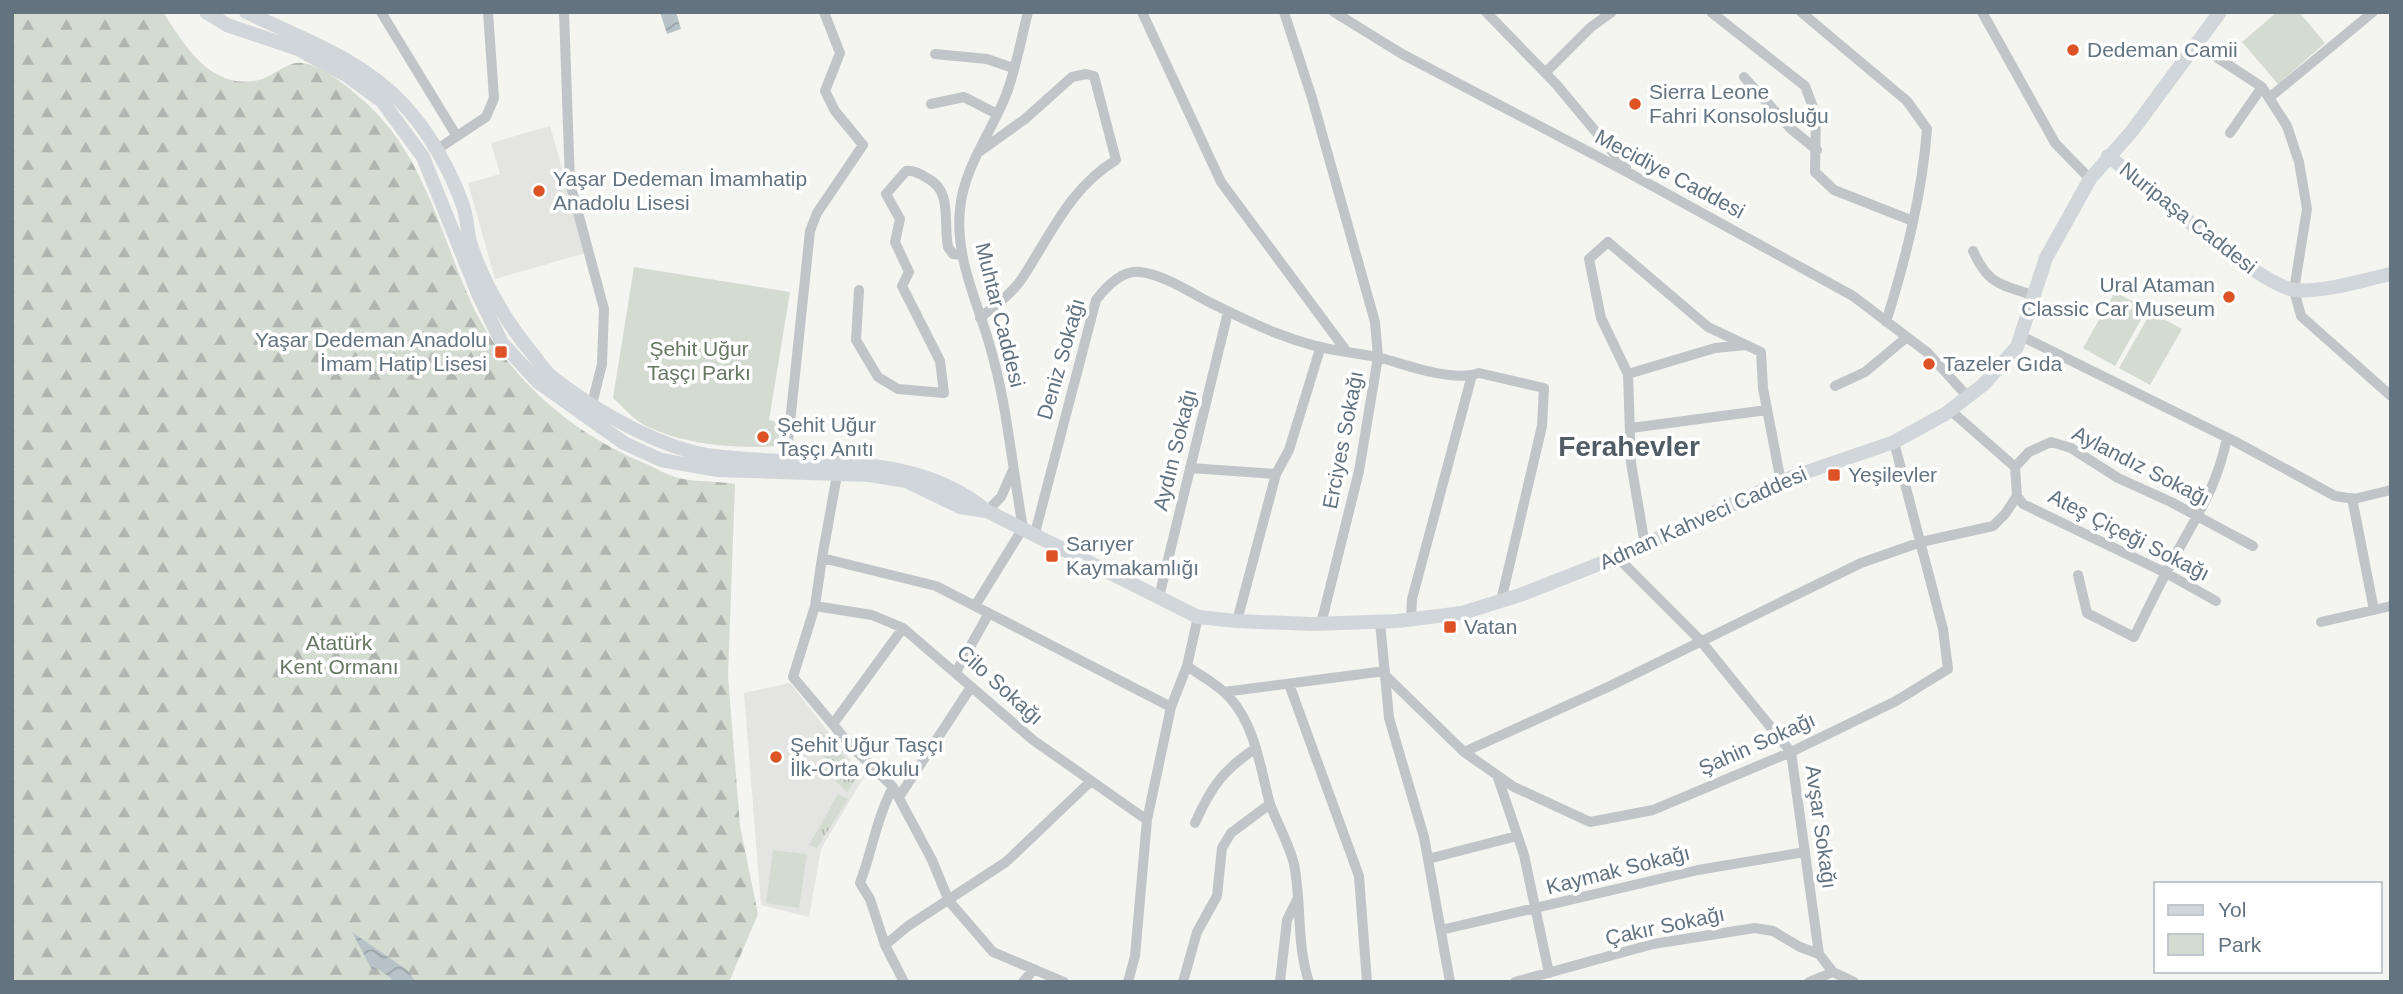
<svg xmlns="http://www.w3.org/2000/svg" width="2403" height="994" font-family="Helvetica,sans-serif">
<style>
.built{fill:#e4e5e3}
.grass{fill:url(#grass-tufts)}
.forest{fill:url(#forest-firs)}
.park{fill:#d4dbd1}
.water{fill:url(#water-waves)}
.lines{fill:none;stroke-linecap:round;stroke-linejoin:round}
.street{stroke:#c1c5c8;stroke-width:10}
.secondary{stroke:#d1d6da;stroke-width:14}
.poi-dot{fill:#de5326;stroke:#fff;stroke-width:2.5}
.labels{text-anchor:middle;stroke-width:7;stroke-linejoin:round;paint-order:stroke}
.poi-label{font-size:21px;fill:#637380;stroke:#fff;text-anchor:start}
.street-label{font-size:21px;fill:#637380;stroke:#fff}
.park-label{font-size:21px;fill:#667762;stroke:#fff}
.district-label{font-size:28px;font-weight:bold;fill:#515c65;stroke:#fff}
</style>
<defs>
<pattern id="grass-tufts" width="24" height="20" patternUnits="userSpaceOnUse" patternTransform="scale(1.75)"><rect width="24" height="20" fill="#d4dbd1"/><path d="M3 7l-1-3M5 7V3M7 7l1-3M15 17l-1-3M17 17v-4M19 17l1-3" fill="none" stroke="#b0b6af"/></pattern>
<pattern id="forest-firs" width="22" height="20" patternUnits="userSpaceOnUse" patternTransform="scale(1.75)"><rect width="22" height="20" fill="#d4dbd1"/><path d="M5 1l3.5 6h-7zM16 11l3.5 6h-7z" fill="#b0b6af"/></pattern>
<pattern id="water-waves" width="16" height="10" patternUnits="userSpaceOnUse" patternTransform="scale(1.75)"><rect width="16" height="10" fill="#b8c3c7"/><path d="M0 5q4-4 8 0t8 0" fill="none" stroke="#99a3a7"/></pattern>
</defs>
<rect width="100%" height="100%" fill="#f4f4f0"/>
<path class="built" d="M550 126 586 253 495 279 468 183 500 174 491 143Z
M790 683 864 777 821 849 809 917 761 905 744 693Z"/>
<path class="grass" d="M820 730 859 774 847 792 825 771Z
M838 794 848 799 817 848 809 845Z"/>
<path class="forest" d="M12 12H163C185 46 211 91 259 80 272 77 288 61 302 63 321 65 343 83 357 95 420 147 436 219 466 291 498 369 566 431 644 463 656 468 670 477 683 479 700 482 718 481 735 484L728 676 740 826 758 914 729 982H12Z"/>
<path class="park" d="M2277 12H2299L2325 43 2278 84 2242 42Z
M634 267 790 292 769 420 782 423 778 446C735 449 686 445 646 426 634 420 623 407 613 398Z
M2115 292 2147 309 2115 366 2083 348Z
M2151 312 2182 329 2150 385 2119 368Z
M773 850 807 854 799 908 766 903Z"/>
<path class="water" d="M660 12H676L681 29 667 34Z
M352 932 407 970 416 982H392L391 978 378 969 372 970Z"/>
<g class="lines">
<path class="street" d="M381 12 456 135
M564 12 570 183 604 309 602 364 592 404
M1142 12 1221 182 1347 352 1378 357 1375 322 1312 98 1284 12
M1334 12 1402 54 1629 173 1853 296 1928 353 1968 397
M1486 12 1556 84 1626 168
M1711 12 1805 86 1816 115 1815 172 1834 190 1913 221
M1801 12 1907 101 1927 129C1922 195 1906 258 1886 322
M1982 12 2055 143 2090 179
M2198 45 2262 87 2287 126 2299 162 2307 209 2294 290 2301 316 2391 396
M935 54 987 59 1013 68
M1545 73 1591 27 1612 12
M1744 77 1791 129 1817 150
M2269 98 2373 12
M931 104 964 97 997 114
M2230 133 2262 87
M436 150 486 117 494 98 488 12
M979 152 1025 119 1072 77 1086 74 1094 76 1116 160C1070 188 1051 234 1023 277 1013 293 994 306 980 318
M1973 251C1989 286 2001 284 2035 296
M859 290 856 340 878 377 898 389 944 393 940 361 902 286 909 272 895 242 900 219 886 194 906 171C914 170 920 174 927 178 953 191 943 221 948 247L953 254 962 255
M2021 336 2234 441 2335 496 2354 499 2391 490
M1628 374 1715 348 1746 345
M1835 386 1865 372 1907 337
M1950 410 2015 467 2017 496 2023 504 2166 573 2216 601
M1631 428 1767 410
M786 461 810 231 817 213 863 145 835 111 825 91 840 53 824 12
M2015 467 2029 452 2051 442 2071 448 2118 478 2171 502 2253 546
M1190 468 1276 474
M837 475 822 558 936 586 1171 707 1187 666C1201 676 1219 685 1230 698 1256 727 1260 768 1270 804L1231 833 1222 848 1217 896 1197 932 1183 982
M2352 498 2374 610
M987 511 1001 497 1013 470
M1035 533 1096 300C1106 287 1122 269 1140 272 1164 275 1188 291 1209 302 1253 324 1298 346 1347 352
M1645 545 1631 463 1628 374 1601 318 1589 259 1608 242 1708 327 1761 352 1763 388 1781 482
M1617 557 1700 640 1791 752 1819 954 1833 972 1854 982
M822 558 815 606 793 677 851 746 893 787 932 860 949 901 993 952 1064 982
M2078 575 2087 613 2134 637C2147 611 2159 585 2173 560 2197 514 2216 490 2227 438
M1159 597 1228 312
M815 606 872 615 903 628 1033 740 1147 820
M975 606 1023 528C1012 467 1007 402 989 343 976 298 955 257 960 209 964 167 991 133 1006 95 1016 69 1021 39 1028 12
M1411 620 1412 599 1472 375 1479 373 1544 388 1542 426 1501 601
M1237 621 1276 474 1289 450 1320 349
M1380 622 1389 718 1424 837 1450 982
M2321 622 2391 606
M1321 624 1359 471 1378 357C1407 365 1442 379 1472 375
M1187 666 1198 617
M956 672 989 613
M1386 676 1464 752 1514 787 1590 822 1653 810 1791 752 1896 701 1948 669 1943 629 1894 442
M1289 684 1359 876 1367 982
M1224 692 1385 671
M833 724 903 628
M1464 752 1608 687 1861 563 1921 542 1993 526 2005 514 2017 496
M1497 775 1524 855 1549 973
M899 797 971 687
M1270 804C1277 823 1289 844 1294 864 1302 904 1296 943 1309 982
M1195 823C1211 787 1223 770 1256 748
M1428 859 1517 836
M1441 930 1698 870 1805 852
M885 945 870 899 860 883C872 851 877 817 893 787
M904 982 885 945 908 926 1006 862 1090 782
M1023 982 1034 969
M1128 982 1135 956 1147 820 1171 707
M1280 982 1287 920 1297 900
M1515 982 1653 944 1755 928 1773 931 1800 947 1819 954
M1809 982 1833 972"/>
<path class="secondary" d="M206 12 227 25 298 49 346 75 382 101 423 157 479 296 502 343 538 382 624 443 661 460 718 470 870 475 906 481 960 507 986 511
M246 12C302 39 361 58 404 105 429 132 451 171 463 206 467 217 467 230 470 242 482 281 506 322 532 353 538 361 544 370 552 377 592 409 656 446 707 455 804 470 906 445 987 511L1198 617 1237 621 1312 624 1398 621 1462 613 1520 595 1617 557 1792 477 1894 442 1945 414 1983 385 2017 347 2046 258 2090 179 2132 131 2220 12
M2108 156C2144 183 2259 286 2295 290 2323 293 2363 280 2391 274"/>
</g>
<g class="poi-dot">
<circle cx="2073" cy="50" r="7"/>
<circle cx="1635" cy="104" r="7"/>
<circle cx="539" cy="191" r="7"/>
<circle cx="2229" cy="297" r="7"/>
<rect x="494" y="345" width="14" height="14" rx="3.5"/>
<circle cx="1929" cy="364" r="7"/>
<circle cx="763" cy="437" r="7"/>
<rect x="1827" y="468" width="14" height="14" rx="3.5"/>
<rect x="1045" y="549" width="14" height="14" rx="3.5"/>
<rect x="1443" y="620" width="14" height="14" rx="3.5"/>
<circle cx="776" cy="757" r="7"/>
</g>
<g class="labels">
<g class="poi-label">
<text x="2087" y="57">Dedeman Camii</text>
<text x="1649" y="99">Sierra Leone<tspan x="1649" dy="24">Fahri Konsolosluğu</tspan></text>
<text x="553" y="186">Yaşar Dedeman İmamhatip<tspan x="553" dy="24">Anadolu Lisesi</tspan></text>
<text x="2215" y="292" text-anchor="end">Ural Ataman<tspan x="2215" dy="24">Classic Car Museum</tspan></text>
<text x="487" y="347" text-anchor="end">Yaşar Dedeman Anadolu<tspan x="487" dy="24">İmam Hatip Lisesi</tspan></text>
<text x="1943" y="371">Tazeler Gıda</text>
<text x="777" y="432">Şehit Uğur<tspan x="777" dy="24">Taşçı Anıtı</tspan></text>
<text x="1848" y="482">Yeşilevler</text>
<text x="1066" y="551">Sarıyer<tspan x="1066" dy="24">Kaymakamlığı</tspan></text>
<text x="1464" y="634">Vatan</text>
<text x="790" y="752">Şehit Uğur Taşçı<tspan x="790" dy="24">İlk-Orta Okulu</tspan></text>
</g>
<g class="street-label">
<text transform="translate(1670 174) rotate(28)" y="7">Mecidiye Caddesi</text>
<text transform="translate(2188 218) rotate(38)" y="7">Nuripaşa Caddesi</text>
<text transform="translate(1000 315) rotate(76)" y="7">Muhtar Caddesi</text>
<text transform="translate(1061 359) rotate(-74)" y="7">Deniz Sokağı</text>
<text transform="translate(1343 440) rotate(-79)" y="7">Erciyes Sokağı</text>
<text transform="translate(1175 450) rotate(-76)" y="7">Aydın Sokağı</text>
<text transform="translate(2141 466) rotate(27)" y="7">Aylandız Sokağı</text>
<text transform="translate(1703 518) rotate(-24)" y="7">Adnan Kahveci Caddesi</text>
<text transform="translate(2129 535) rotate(27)" y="7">Ateş Çiçeği Sokağı</text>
<text transform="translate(1000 685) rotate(42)" y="7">Cilo Sokağı</text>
<text transform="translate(1757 744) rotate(-24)" y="7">Şahin Sokağı</text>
<text transform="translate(1821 827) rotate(82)" y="7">Avşar Sokağı</text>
<text transform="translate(1618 870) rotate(-14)" y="7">Kaymak Sokağı</text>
<text transform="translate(1665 926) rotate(-12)" y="7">Çakır Sokağı</text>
</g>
<g class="park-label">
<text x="699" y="356">Şehit Uğur<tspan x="699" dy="24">Taşçı Parkı</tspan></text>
<text x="339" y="650">Atatürk<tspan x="339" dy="24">Kent Ormanı</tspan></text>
</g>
<g class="district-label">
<text x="1629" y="456">Ferahevler</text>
</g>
</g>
<rect width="2403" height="994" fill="none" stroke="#637380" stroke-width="28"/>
<rect x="2154" y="882" width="228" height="91" fill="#ffffff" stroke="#c1c7cc" stroke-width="2"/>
<rect x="2168" y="905" width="35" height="10" fill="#d1d6da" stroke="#c1c7cc" stroke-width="2"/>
<text x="2218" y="917" font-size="21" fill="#637380">Yol</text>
<rect x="2168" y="934" width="35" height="21" fill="#d4dbd1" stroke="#c1c7cc" stroke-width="2"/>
<text x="2218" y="952" font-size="21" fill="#637380">Park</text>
</svg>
